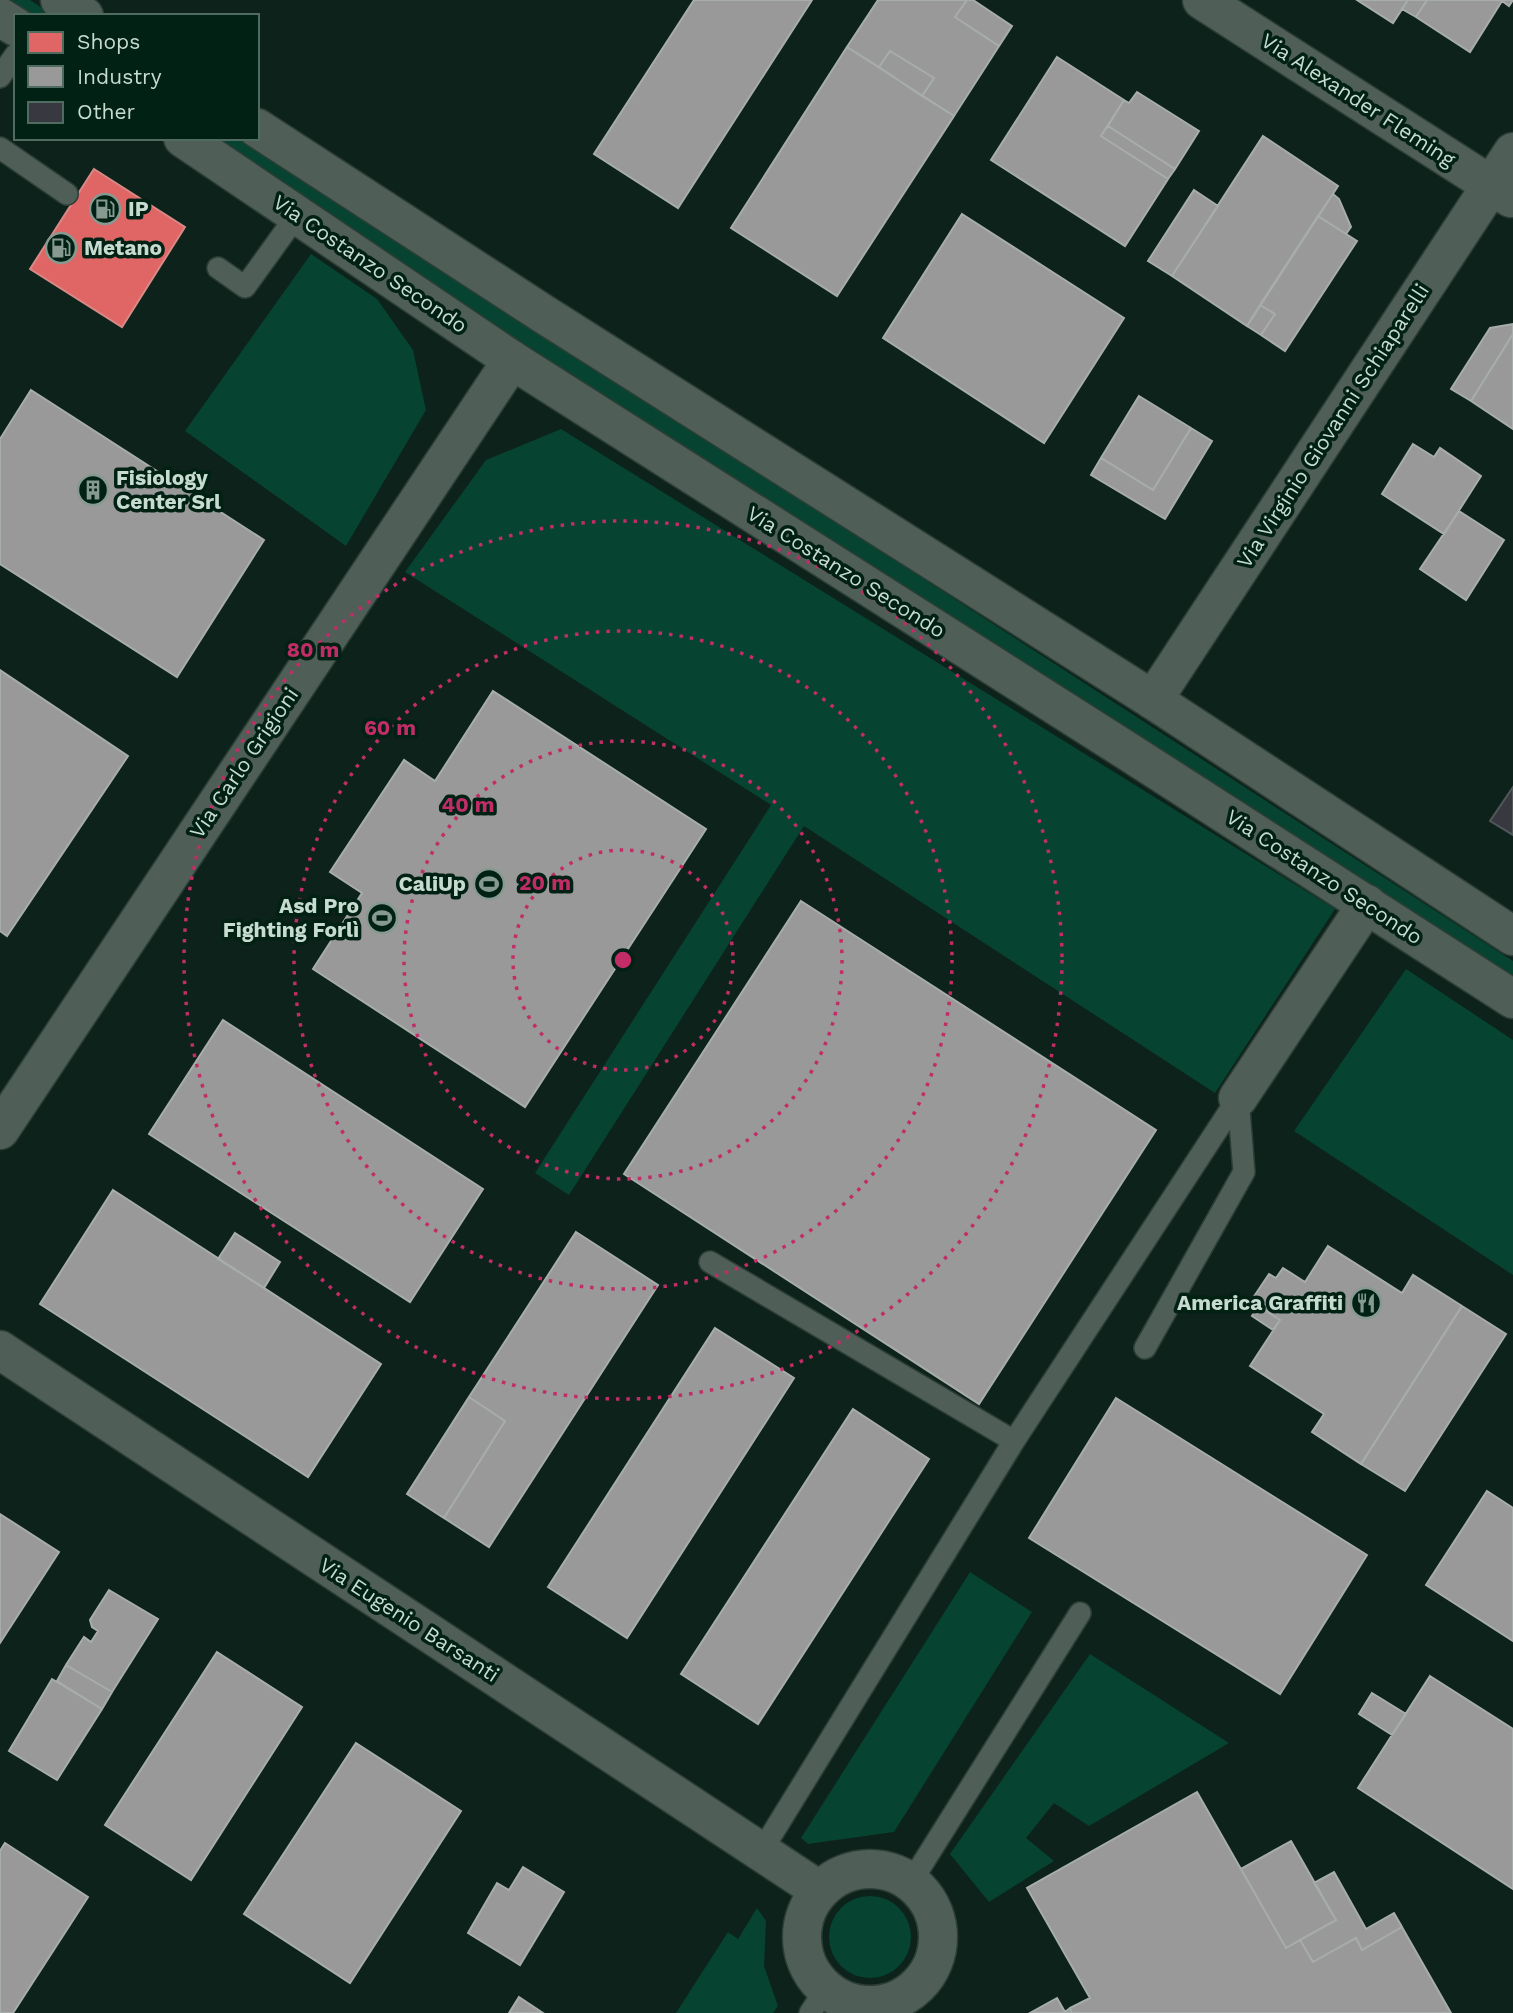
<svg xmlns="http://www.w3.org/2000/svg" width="1513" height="2013" font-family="'Work Sans',sans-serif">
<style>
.green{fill:#064330}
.shops{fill:#e06666;stroke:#d88986;stroke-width:2}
.industry{fill:#999;stroke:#a7adaa;stroke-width:2}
.building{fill:#383940;stroke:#515658;stroke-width:2}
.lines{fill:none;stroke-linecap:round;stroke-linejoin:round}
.service-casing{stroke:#2c3e36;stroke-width:24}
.minor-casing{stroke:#2c3e36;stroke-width:41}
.tertiary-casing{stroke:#2c3e36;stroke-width:41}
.service{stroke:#505e58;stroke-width:21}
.minor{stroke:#505e58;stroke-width:38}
.tertiary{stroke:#505e58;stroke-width:38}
.ring{fill:none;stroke:#c22c67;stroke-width:3.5;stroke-dasharray:3.5 7}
.labels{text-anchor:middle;stroke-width:7;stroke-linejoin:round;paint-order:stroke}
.street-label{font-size:21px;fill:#c7dbd1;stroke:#002114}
.poi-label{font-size:21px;font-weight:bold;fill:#c7dbd1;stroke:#002114;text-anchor:start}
.centre{fill:#c22c67;stroke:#002114;stroke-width:3.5}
.ring-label{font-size:21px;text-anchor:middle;font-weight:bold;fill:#c22c67;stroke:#002114;stroke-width:7;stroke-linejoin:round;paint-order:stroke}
</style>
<rect width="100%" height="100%" fill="#0d221a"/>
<path class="green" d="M0 0H30L54 16H18Z
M207 138H244L1513 961V985Z
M311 254 377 299 413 350 426 410 346 546 185 431Z
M561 429 1335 909 1215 1093 804 826 569 1195 535 1173 771 805 405 572 486 460Z
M1406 969 1513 1040V1275L1294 1131Z
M970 1572 1032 1612 894 1832 808 1844 801 1838Z
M1090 1654 1229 1743 1089 1826 1054 1803 1026 1838 1054 1861 989 1902 950 1854Z
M829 1937a41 41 0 1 1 82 0a41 41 0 1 1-82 0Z
M757 1908 766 1921 764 1966 778 2006 773 2013H676L728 1932 738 1939Z"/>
<path class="shops" d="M94 169 185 227 122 327 30 269Z"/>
<path class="industry" d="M694 0H812L678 208 594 154Z
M878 0H967L955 17 999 46 954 116 922 96 934 78 890 51 879 67 847 47Z
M967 0H973L1012 26 999 46 955 17Z
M1357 0H1408L1393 23Z
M1408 0H1427L1416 17 1402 9Z
M1427 0H1513L1509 6 1502 1 1470 52 1416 17Z
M847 47 954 116 837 296 731 228Z
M890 51 934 78 922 96 879 67Z
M1057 57 1124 100 1101 136 1168 179 1125 246 991 160Z
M1137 92 1199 131 1175 169 1108 126 1124 100 1129 103Z
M1108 126 1175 169 1168 179 1101 136Z
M1263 136 1338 186 1247 326 1172 276Z
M1194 190 1218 206 1172 276 1148 261Z
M1333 194 1339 199 1351 227 1346 234 1318 216Z
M962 214 1124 318 1044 443 883 338Z
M1318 216 1357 241 1285 351 1261 335 1275 314 1260 305Z
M1260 305 1275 314 1261 335 1247 326Z
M1513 324V334L1471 401 1451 389 1490 328Z
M1513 334V429L1471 401Z
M31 390 264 540 177 677 0 564V439Z
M1139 396 1191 428 1153 490 1101 458Z
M1191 428 1212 441 1165 519 1091 475 1101 458 1153 490Z
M1413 444 1434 457 1440 448 1481 476 1444 534 1382 494Z
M1459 511 1504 540 1466 600 1420 569Z
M0 670 128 756 7 936 0 931Z
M493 691 706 829 525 1107 313 969 362 893 330 872 404 760 435 781Z
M801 901 1156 1130 979 1404 624 1174Z
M223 1020 483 1189 410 1302 149 1134Z
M113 1190 381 1364 308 1477 40 1304Z
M576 1232 658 1285 489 1547 444 1518 505 1421 469 1397Z
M235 1233 280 1262 264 1288 218 1259Z
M1328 1246 1402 1293 1413 1275 1462 1306 1361 1464 1312 1432 1324 1414 1250 1366 1280 1320 1251 1301 1269 1274 1276 1278 1283 1268 1305 1282Z
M1258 1306 1280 1320 1273 1330 1252 1316Z
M1462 1306 1506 1334 1405 1491 1361 1464Z
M715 1328 794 1378 627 1638 548 1587Z
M469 1397 505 1421 444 1518 407 1494Z
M1116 1398 1367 1555 1280 1694 1029 1538Z
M853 1409 929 1459 758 1724 681 1674Z
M1487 1491 1513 1508V1641L1426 1585Z
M0 1514 59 1552 0 1643Z
M109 1590 158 1619 112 1692 66 1665 84 1637 91 1642 98 1631 92 1627 90 1620Z
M217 1652 302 1707 191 1880 105 1825Z
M66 1665 112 1692 102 1709 57 1681Z
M1430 1676 1513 1729V1889L1358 1788Z
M52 1679 102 1709 57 1780 9 1751Z
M1372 1693 1406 1714 1392 1735 1359 1714Z
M356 1743 461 1811 350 1983 244 1914Z
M1197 1792 1286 1948 1300 1940 1313 1962 1356 1938 1362 1950 1402 1927 1451 2013H1072L1070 2008 1090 1998 1027 1888Z
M1291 1841 1336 1920 1286 1948 1241 1869Z
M5 1843 88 1897 13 2013H0V1851Z
M523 1867 564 1892 520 1965 468 1933 497 1883 509 1890Z
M1334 1872 1366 1929 1394 1913 1402 1927 1362 1950 1356 1938 1313 1962 1300 1940 1336 1920 1314 1883Z
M519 1997 543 2013H509Z
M1057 1998 1065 2012 1070 2008 1072 2013H1030Z"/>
<path class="building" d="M1513 787V835L1490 821Z"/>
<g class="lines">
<g class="service-casing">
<path id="service" d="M0 77 16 54
M0 148 67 194
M218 268 245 287 297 215
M710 1262 1014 1441 1238 1098
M1145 1348 1244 1172 1238 1098
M761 1852 1014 1441
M911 1882 1080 1613
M810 2013 825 1990"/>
</g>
<g class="minor-casing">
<path id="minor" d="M1202 0 1511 198
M1153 700 1513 152
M1238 1098 1367 904
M0 1130 512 360
M0 1350 819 1890
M802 1937a68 68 0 1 1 136 0a68 68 0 1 1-136 0Z"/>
</g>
<g class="tertiary-casing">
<path id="tertiary" d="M60 0 84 16
M0 17 16 27
M257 128 545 315 1153 700 1513 936
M183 138 512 360 1121 747 1513 999"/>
</g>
<use href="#service" class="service"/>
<use href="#minor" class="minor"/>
<use href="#tertiary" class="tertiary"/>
</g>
<g class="ring">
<circle cx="623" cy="960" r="110"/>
<circle cx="623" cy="960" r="219"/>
<circle cx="623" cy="960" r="329"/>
<circle cx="623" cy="960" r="439"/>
</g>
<defs>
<g id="fuel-ring" transform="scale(1.575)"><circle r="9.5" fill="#002114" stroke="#869a91" stroke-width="1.5"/><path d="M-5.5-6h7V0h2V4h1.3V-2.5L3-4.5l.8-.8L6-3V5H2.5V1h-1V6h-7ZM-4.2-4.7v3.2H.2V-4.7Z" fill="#869a91"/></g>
<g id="building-ring" transform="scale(1.575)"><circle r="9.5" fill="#002114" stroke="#869a91" stroke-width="1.5"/><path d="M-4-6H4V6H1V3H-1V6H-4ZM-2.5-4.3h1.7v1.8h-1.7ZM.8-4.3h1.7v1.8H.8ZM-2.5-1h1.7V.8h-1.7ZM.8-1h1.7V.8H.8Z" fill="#869a91"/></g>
<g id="stadium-ring" transform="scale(1.575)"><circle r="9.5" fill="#002114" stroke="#869a91" stroke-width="1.5"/><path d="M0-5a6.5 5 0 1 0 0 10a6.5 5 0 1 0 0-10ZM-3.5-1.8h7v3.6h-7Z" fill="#869a91"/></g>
<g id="restaurant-ring" transform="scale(1.575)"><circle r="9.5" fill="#002114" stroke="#869a91" stroke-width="1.5"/><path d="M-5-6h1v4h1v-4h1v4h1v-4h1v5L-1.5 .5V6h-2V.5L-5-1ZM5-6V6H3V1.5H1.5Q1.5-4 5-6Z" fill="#869a91"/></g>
</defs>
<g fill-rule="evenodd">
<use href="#fuel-ring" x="105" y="209"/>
<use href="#fuel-ring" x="61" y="248"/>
<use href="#building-ring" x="93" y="490"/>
<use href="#stadium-ring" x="489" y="884"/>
<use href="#stadium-ring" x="382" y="918"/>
<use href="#restaurant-ring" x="1366" y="1303"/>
</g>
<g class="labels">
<g class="street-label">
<text transform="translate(1358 100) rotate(33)" y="7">Via Alexander Fleming</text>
<text transform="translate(370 264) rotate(34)" y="7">Via Costanzo Secondo</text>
<text transform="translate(1333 426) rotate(-57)" y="7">Via Virginio Giovanni Schiaparelli</text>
<text transform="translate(846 572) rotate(32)" y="7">Via Costanzo Secondo</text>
<text transform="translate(244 763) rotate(-56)" y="7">Via Carlo Grigioni</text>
<text transform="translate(1324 877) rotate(33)" y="7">Via Costanzo Secondo</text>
<text transform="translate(409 1620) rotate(33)" y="7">Via Eugenio Barsanti</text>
</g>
<g class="poi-label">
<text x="128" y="216">IP</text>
<text x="84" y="255">Metano</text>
<text x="116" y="485">Fisiology<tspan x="116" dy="24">Center Srl</tspan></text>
<text x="466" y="891" text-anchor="end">CaliUp</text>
<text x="359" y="913" text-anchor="end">Asd Pro<tspan x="359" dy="24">Fighting Forlì</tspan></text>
<text x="1343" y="1310" text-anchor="end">America Graffiti</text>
</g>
</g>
<circle cx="623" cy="960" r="10" class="centre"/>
<g class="ring-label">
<text x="313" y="657">80 m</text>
<text x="390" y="735">60 m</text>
<text x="468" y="812">40 m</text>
<text x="545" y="890">20 m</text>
</g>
<rect x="14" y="14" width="245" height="126" fill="#002114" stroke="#506b60" stroke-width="2"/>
<rect x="28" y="32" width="35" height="21" fill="#e06666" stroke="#506b60" stroke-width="2"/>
<text x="77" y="49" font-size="21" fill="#c7dbd1">Shops</text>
<rect x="28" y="66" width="35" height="21" fill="#999999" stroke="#506b60" stroke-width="2"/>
<text x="77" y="84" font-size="21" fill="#c7dbd1">Industry</text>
<rect x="28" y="102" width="35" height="21" fill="#383940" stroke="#506b60" stroke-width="2"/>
<text x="77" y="119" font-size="21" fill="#c7dbd1">Other</text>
</svg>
